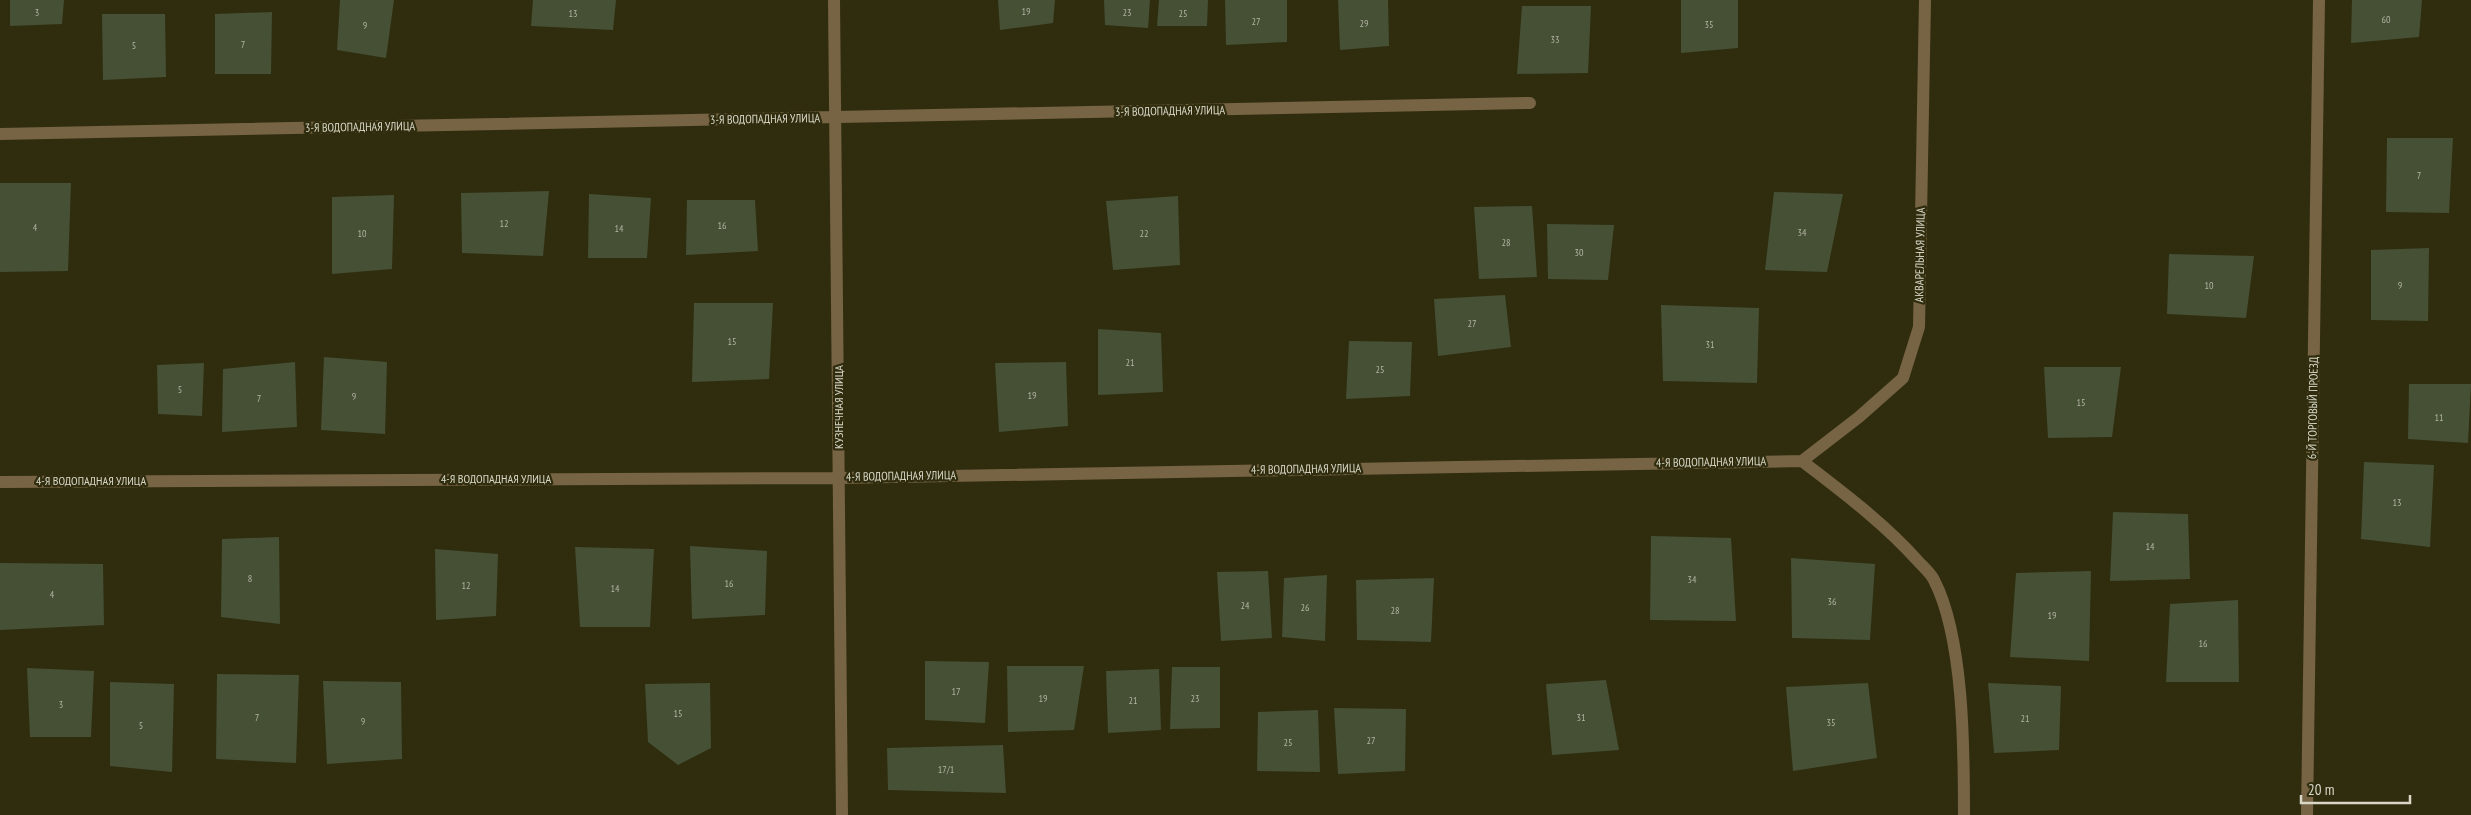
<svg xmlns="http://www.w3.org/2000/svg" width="2471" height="815" font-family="'PT Sans Narrow',sans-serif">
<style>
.building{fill:#455035}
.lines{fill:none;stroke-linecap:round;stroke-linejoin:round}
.minor{stroke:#776444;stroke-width:12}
.labels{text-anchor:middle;stroke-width:4.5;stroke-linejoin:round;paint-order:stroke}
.number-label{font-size:10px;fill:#b3b5a2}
.street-label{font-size:12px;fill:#d8d7c6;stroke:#302d0f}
</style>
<rect width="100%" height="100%" fill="#302d0f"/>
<path class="building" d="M10 0H64L62 24 10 26Z
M340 0H394L386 58 337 50Z
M533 0H616L613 30 531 26Z
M998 0H1055L1053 23 1000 30Z
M1104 0H1150L1148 28 1105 25Z
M1159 0H1208L1207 26H1157Z
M1225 0H1287V42L1226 45Z
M1338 0H1388L1389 46 1340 50Z
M1681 0H1738V48L1681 53Z
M2352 0H2422L2419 37 2351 43Z
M1522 6H1591L1588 73 1517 74Z
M272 12 271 74H215V14Z
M102 14H165L166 77 103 80Z
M2387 138H2453L2449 213 2386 212Z
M0 183H71L68 271 0 272Z
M549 191 543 256 462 253 461 193Z
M1774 192 1843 194 1827 272 1765 270Z
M589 194 651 198 647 258H588Z
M394 195 392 269 332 274V197Z
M1178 196 1180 265 1113 270 1106 201Z
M687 200H755L758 251 686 255Z
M1532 206 1537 277 1479 279 1474 207Z
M1547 224 1614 225 1608 280 1548 279Z
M2429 248 2428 321 2371 320V250Z
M2169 254 2254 256 2246 318 2167 314Z
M1505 295 1511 347 1438 356 1434 299Z
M694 303H773L769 379 692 382Z
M1661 305 1759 308 1757 383 1663 381Z
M1098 329 1161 333 1163 392 1098 395Z
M1349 341 1412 342 1410 396 1346 399Z
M324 357 387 362 385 434 321 430Z
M295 362 297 427 222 432 223 369Z
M1066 362 1068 426 999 432 995 363Z
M204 363 202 416 158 414 157 365Z
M2044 367H2121L2112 437 2048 438Z
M2409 384H2471L2468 443 2408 439Z
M2364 462 2434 465 2430 547 2361 539Z
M2113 512 2188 514 2190 579 2110 581Z
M1651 536 1731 538 1736 621 1650 620Z
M279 537 280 624 221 617 222 539Z
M690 546 767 551 765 615 692 619Z
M575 547 654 549 650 627H580Z
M435 549 498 554 496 616 436 620Z
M1791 558 1875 564 1870 640 1792 638Z
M0 563 103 564 104 625 0 630Z
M1268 571 1272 638 1221 641 1217 572Z
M2091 571 2089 661 2010 657 2016 573Z
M1327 575 1325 641 1282 637 1284 578Z
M1434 578 1431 642 1357 640 1356 580Z
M2238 600 2239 682H2166L2170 604Z
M925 661 989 662 985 723 925 720Z
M1007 666H1084L1074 730 1008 732Z
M1172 667H1220V728L1170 729Z
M27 668 94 671 91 737H30Z
M1159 669 1161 730 1108 733 1106 671Z
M217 674 299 675 296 763 216 759Z
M1606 680 1619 750 1552 755 1546 684Z
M323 681 401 682 402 759 327 764Z
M110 682 174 684 172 772 110 766Z
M710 683 711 748 678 765 648 742 645 684Z
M1868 683 1877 758 1793 771 1786 687Z
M1988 683 2061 686 2059 750 1994 753Z
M1334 708 1406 709 1405 771 1338 774Z
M1318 710 1320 772 1257 771 1258 712Z
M1003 745 1006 793 888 790 887 748Z"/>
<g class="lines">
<path class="minor" d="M834 0 842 815
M0 134 1530 103
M1802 461 1859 417 1903 378 1919 327 1925 0
M1802 461C1842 492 1883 522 1917 560 1922 566 1930 572 1934 580 1964 638 1964 750 1964 815
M0 482 839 478 1802 461
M2307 815 2319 0"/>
</g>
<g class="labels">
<g class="number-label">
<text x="1026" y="15">19</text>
<text x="37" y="16">3</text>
<text x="1127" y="16">23</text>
<text x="573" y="17">13</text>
<text x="1183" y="17">25</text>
<text x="2386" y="23">60</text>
<text x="1256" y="25">27</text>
<text x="1364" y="27">29</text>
<text x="1709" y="28">35</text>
<text x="365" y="29">9</text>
<text x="1555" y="43">33</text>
<text x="243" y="48">7</text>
<text x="134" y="49">5</text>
<text x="2419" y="179">7</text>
<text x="504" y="227">12</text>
<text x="722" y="229">16</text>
<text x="35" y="231">4</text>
<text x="619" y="232">14</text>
<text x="1802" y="236">34</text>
<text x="362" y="237">10</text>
<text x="1144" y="237">22</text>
<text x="1506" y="246">28</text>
<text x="1579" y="256">30</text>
<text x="2209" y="289">10</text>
<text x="2400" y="289">9</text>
<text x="1472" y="327">27</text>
<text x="732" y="345">15</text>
<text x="1710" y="348">31</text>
<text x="1130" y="366">21</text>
<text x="1380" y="373">25</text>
<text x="180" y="393">5</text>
<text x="1032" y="399">19</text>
<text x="354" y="400">9</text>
<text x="259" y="402">7</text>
<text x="2081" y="406">15</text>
<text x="2439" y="421">11</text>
<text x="2397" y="506">13</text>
<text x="2150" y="550">14</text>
<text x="250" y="582">8</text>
<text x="1692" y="583">34</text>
<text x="729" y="587">16</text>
<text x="466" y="589">12</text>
<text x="615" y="592">14</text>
<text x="52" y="598">4</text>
<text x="1832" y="605">36</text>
<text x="1245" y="609">24</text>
<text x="1305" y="611">26</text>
<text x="1395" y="614">28</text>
<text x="2052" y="619">19</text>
<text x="2203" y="647">16</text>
<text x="956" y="695">17</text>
<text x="1043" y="702">19</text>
<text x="1195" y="702">23</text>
<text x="1133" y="704">21</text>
<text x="61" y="708">3</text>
<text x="678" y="717">15</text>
<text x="257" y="721">7</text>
<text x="1581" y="721">31</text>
<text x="2025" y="722">21</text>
<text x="363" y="725">9</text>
<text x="1831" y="726">35</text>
<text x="141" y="729">5</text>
<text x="1371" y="744">27</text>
<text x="1288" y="746">25</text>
<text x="946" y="773">17/1</text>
</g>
<g class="street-label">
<text transform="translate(1170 111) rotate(-1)" y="4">3-Я ВОДОПАДНАЯ УЛИЦА</text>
<text transform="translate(765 119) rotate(-1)" y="4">3-Я ВОДОПАДНАЯ УЛИЦА</text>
<text transform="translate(360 127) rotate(-1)" y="4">3-Я ВОДОПАДНАЯ УЛИЦА</text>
<text transform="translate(1920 255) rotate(-89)" y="4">АКВАРЕЛЬНАЯ УЛИЦА</text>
<text transform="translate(839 407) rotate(-90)" y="4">КУЗНЕЧНАЯ УЛИЦА</text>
<text transform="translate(2313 408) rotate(-89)" y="4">6-Й ТОРГОВЫЙ ПРОЕЗД</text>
<text transform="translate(1711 462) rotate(-1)" y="4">4-Я ВОДОПАДНАЯ УЛИЦА</text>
<text transform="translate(1306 469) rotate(-1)" y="4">4-Я ВОДОПАДНАЯ УЛИЦА</text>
<text transform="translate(901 476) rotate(-1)" y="4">4-Я ВОДОПАДНАЯ УЛИЦА</text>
<text x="496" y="483">4-Я ВОДОПАДНАЯ УЛИЦА</text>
<text x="91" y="485">4-Я ВОДОПАДНАЯ УЛИЦА</text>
</g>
</g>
<path d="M2301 795v8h109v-8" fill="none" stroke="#d8d7c6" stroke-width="2.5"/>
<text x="2308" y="795" font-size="15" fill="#d8d7c6" stroke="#302d0f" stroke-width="4" paint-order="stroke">20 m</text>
</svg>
